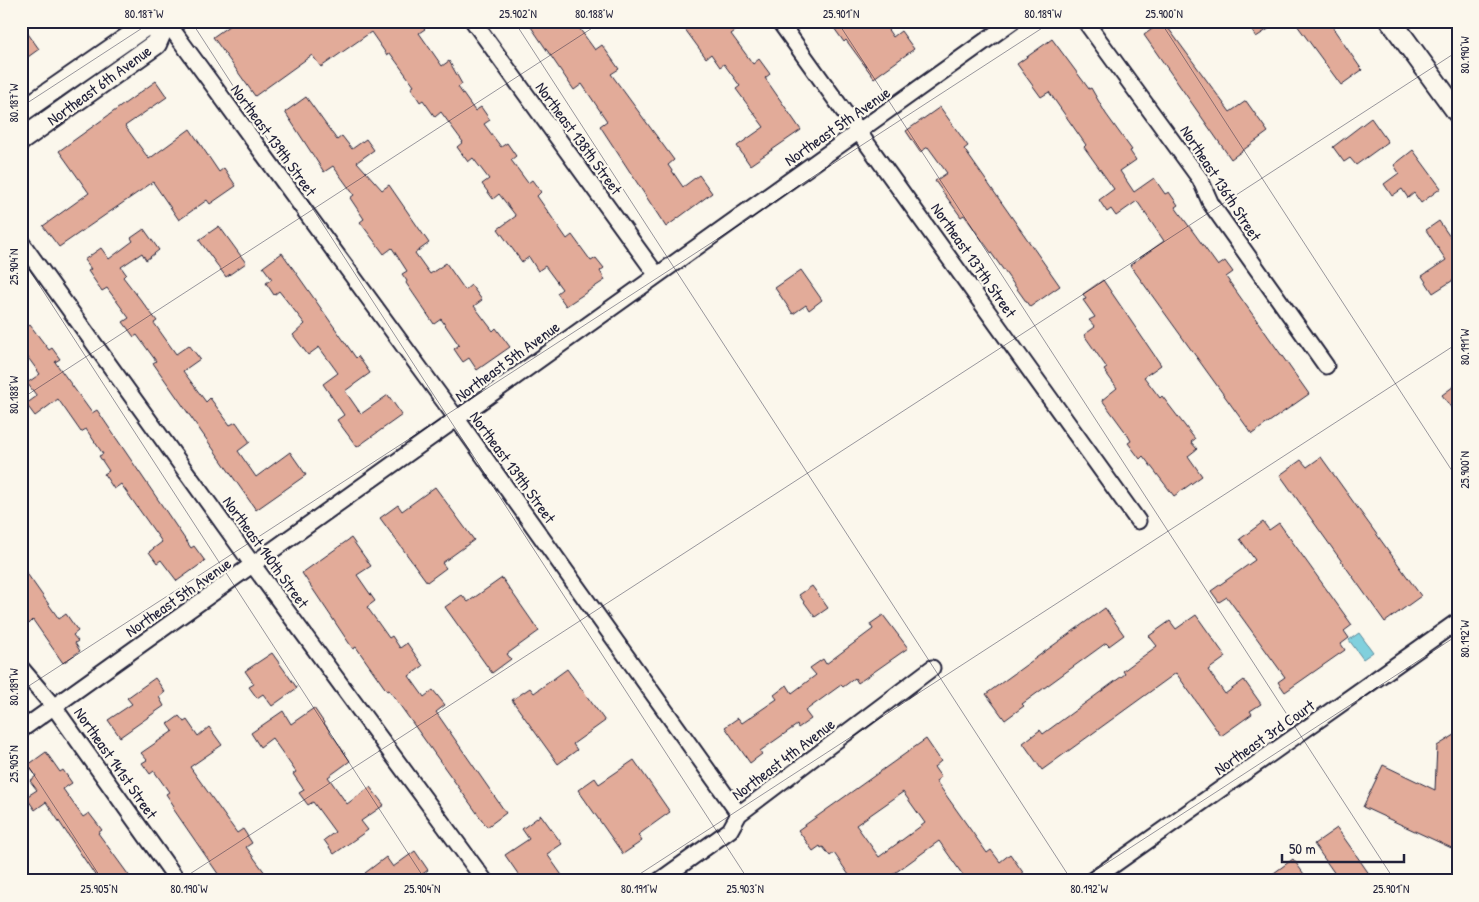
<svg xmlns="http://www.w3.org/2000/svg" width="1479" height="902" font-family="'Patrick Hand',sans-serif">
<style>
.water{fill:#81d0dd;stroke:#5b8a9c}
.building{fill:#e2ab99;stroke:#22223b;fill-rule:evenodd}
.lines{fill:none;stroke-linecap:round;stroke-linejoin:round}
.minor-casing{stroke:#22223b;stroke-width:19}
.secondary-casing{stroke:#22223b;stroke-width:24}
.minor{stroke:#fbf7ec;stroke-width:15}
.secondary{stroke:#fbf7ec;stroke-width:20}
.ticks{fill:none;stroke:#22223b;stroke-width:1;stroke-opacity:0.45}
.labels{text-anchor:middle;stroke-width:4.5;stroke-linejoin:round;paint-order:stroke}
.street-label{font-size:16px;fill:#22223b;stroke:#fbf7ec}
.neatline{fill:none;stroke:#22223b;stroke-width:2}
.ticks-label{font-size:12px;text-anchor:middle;fill:#22223b}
</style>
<rect width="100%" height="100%" fill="#fbf7ec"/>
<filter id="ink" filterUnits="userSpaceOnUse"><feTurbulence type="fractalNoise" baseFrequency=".02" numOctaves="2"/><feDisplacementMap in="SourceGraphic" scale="10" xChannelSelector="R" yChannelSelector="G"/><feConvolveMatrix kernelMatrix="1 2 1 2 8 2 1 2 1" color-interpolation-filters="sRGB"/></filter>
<g filter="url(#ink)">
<path class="water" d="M1359 633 1373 652 1363 659 1349 640Z"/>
<path class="building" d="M236 21H419L425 29 419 33 442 66 449 61 462 84 458 87 475 111 481 107 490 120 484 124 501 147 507 143 516 156 511 160 528 183 532 180 541 192 537 196 567 239 572 235 591 261 596 258 604 268 600 271 605 280 566 306 557 293 562 289 545 266 538 271 529 257 522 262 498 229 516 216 499 194 493 199 482 184 489 179 473 158 468 162 457 147 463 142 441 112 435 117 423 100 420 102 411 88 414 86 390 53 387 55 371 32 321 67 312 55 255 96 213 37Z
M527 21H574L595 50 602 45 619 69 611 74 674 160 668 165 683 187 699 175 712 193 666 227 600 126 607 121 582 84 574 90Z
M679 21H732L738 29 731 34 753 64 759 59 770 74 765 78 801 130 750 165 737 146 764 127 736 89 740 86 724 64 720 67 711 54 706 58Z
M829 21H882L893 37 901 31 914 49 874 78 846 40 844 42Z
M1163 21 1230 112 1246 101 1268 132 1231 159 1144 35Z
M1245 21H1281L1256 37Z
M1294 21H1328L1362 70 1341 85Z
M21 24 39 49 21 62Z
M1052 39 1089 89 1091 88 1106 114 1132 150 1130 151 1136 160 1120 171 1134 192 1154 178 1165 194 1169 192 1178 205 1175 207 1218 266 1225 261 1233 272 1226 277 1309 394 1252 434 1130 265 1164 241 1137 201 1116 216 1111 209 1107 212 1099 200 1114 189 1084 147 1086 145 1049 92 1041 97 1017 64Z
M156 81 167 97 125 126 149 159 190 129 219 172 224 168 236 186 210 204 207 200 179 220 153 182 59 247 43 226 89 193 59 151Z
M306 97 337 140 342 136 352 149 366 139 374 150 357 162 382 190 389 185 429 243 415 253 430 274 446 263 465 290 471 285 482 300 474 306 493 331 496 328 510 347 477 370 469 358 463 362 458 355 454 349 459 345 441 319 434 324 406 283 407 281 402 274 407 271 392 248 384 254 360 222 364 219 350 198 354 195 333 166 324 172 285 112Z
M940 107 968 146 964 149 1060 286 1030 307 964 215 961 217 935 181 947 173 928 147 920 152 906 131Z
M1371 118 1388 142 1356 165 1350 158 1344 162 1333 147Z
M1413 150 1441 188 1421 203 1414 193 1408 198 1402 189 1392 196 1384 184 1399 173 1394 165Z
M1439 221 1450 237 1458 231V277L1433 293 1422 276 1446 260 1426 230Z
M219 226 246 263 226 277 199 240Z
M144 229 159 250 146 260 142 253 121 267 126 274 123 277 157 321 154 323 176 354 189 345 200 359 183 371 206 402 210 398 230 425 236 422 250 442 238 451 256 477 290 452 306 475 256 510 153 363 156 361 137 335 134 337 123 322 129 318 107 288 102 291 88 271 91 269 84 260 101 248 109 259 133 241 131 238Z
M282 253 356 358 358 356 370 373 345 391 361 414 388 395 402 415 357 447 337 420 344 415 323 384 338 373 319 347 308 355 293 335 305 324 279 291 274 295 266 283 272 279 263 267Z
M801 270 822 300 809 310 806 305 793 314 775 288Z
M1103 280 1161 365 1144 377 1160 398 1162 396 1195 439 1191 442 1197 449 1188 456 1202 476 1174 496 1143 456 1140 459 1128 443 1131 441 1127 434 1102 400 1117 388 1104 370 1107 368 1084 335 1095 327 1089 320 1095 317 1083 300 1086 299 1083 294Z
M30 325 49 350 52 348 60 359 55 362 92 413 97 410 191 548 194 546 205 561 177 581 161 560 157 563 149 552 162 542 121 484 114 489 104 474 109 471 99 456 103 454 86 429 81 432 58 399 35 416 26 404 37 396 27 383 40 374 21 348V331Z
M1458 383V417L1442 395Z
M1321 457 1421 596 1385 622 1280 475 1301 460 1307 467Z
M435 487 474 540 442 563 446 568 427 582 380 518 398 505 402 511Z
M1263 522 1269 530 1279 523 1352 625 1344 631 1349 638 1341 644 1345 650 1285 692 1278 682 1285 677 1227 597 1219 602 1211 591 1255 560 1240 539Z
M351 538 371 566 357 575 375 601 367 607 389 638 392 636 400 648 407 643 423 666 409 676 424 697 433 690 445 705 436 712 506 813 487 827 389 690 387 691 356 647 353 649 302 573Z
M21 565 59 619 66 614 78 631 73 635 78 641 75 643 80 651 63 663 33 620 29 624 21 613Z
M502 578 539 631 507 654 511 659 492 673 445 607 462 595 468 602Z
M812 586 828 608 815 617 799 595Z
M1105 608 1124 635 1109 646 1106 643 1022 704 1024 706 1005 720 986 694Z
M883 615 908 648 858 683 855 678 843 687 841 685 805 711 811 719 798 728 797 725 760 751 762 754 750 763 725 727 738 718 742 723 777 699 774 695 787 685 792 693 816 675 810 668 823 659 826 664 873 629 870 624Z
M1196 615 1226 657 1208 670 1225 694 1244 680 1261 704 1250 711 1252 714 1221 736 1176 673 1042 770 1023 743 1040 730 1043 734 1125 674 1123 671 1157 646 1149 636 1170 621 1176 629Z
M272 653 297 688 272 706 263 694 257 698 249 687 254 684 245 671Z
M567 669 605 721 573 744 577 750 558 764 512 700 530 688 534 693Z
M155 678 165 692 159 697 164 706 120 737 108 720 132 704 127 698Z
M314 708 350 761 328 777 347 804 370 787 384 805 361 821 368 830 334 854 324 840 335 832 313 802 308 805 299 793 304 790 293 774 296 772 272 738 260 747 251 733 283 711 291 724Z
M179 716 184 722 187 720 198 736 209 727 222 745 190 767 237 833 243 829 252 843 246 847 271 881H223L172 807 174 806 166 794 169 792 154 771 150 774 142 763 147 760 141 753 173 731 168 724Z
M1458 733V851L1363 807 1383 765 1435 790 1437 746Z
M926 739 941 761 934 767 941 777 936 781 987 853 991 850 1000 862 1010 854 1029 881H967L939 841 892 875 896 881H853L834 853 830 856 823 847 821 848 820 846 813 851 798 830ZM903 792 925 823 879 857 856 825Z
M46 752 60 772 63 770 72 783 63 789 83 817 89 813 102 830 98 833 133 881H99L46 802 35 810 26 797 37 790 30 781 36 776 28 765Z
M634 760 670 812 638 835 642 841 623 854 578 790 595 778 599 784Z
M541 815 562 844 547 854 566 881H523L505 855 529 839 522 829Z
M1337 828 1354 852 1374 881H1340L1314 844Z
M415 851 428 870 413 881H370L365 873 386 857 393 867Z
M1293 859 1309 881H1263Z"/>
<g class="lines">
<g class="minor-casing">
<path id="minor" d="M166 21 457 419 739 814
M473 21 656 274
M779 21 1138 521
M1085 21 1200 179 1211 204 1326 366
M21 242 253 565 485 881
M21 668 54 707 178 881
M21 730 1013 21
M659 881 730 830 739 814 932 668
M1091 881 1458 621"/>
</g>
<g class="secondary-casing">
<path id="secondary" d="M1391 21 1458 113
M21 112 145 26 165 21
M21 140 156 44 166 21"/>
</g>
<use href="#minor" class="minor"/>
<use href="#secondary" class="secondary"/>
</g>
</g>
<path class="ticks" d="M191 21 749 881M514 21 1072 881M837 21 1395 881M1160 21 1458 480M21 107 153 21M21 257 426 881M21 399 603 21M21 691 1053 21M21 755 103 881M179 881 1458 51M629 881 1458 343M1079 881 1458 635"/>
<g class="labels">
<g class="street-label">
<text transform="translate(99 85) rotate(-36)" y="6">Northeast 6th Avenue</text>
<text transform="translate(837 126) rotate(-35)" y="6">Northeast 5th Avenue</text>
<text transform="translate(579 138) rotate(54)" y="6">Northeast 138th Street</text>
<text transform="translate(274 140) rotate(54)" y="6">Northeast 139th Street</text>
<text transform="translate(1221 183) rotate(57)" y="6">Northeast 136th Street</text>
<text transform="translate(974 260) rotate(55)" y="6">Northeast 137th Street</text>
<text transform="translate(507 361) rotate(-36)" y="6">Northeast 5th Avenue</text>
<text transform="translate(513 467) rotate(54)" y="6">Northeast 139th Street</text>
<text transform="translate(266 552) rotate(54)" y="6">Northeast 140th Street</text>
<text transform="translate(178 597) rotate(-35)" y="6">Northeast 5th Avenue</text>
<text transform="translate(1264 737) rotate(-35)" y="6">Northeast 3rd Court</text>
<text transform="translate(783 759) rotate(-37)" y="6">Northeast 4th Avenue</text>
<text transform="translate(116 763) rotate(55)" y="6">Northeast 141st Street</text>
</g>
</g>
<rect width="1479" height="902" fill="none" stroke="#fbf7ec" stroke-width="55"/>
<path d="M1282 854v8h122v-8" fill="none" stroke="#22223b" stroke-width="2.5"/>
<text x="1289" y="854" font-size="15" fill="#22223b" stroke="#fbf7ec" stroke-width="4" paint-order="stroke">50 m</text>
<rect x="28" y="28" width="1424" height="846" class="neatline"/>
<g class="ticks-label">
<text x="144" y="18">80.187°W</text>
<text x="518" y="18">25.902°N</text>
<text x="594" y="18">80.188°W</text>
<text x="841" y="18">25.901°N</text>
<text x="1043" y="18">80.189°W</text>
<text x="1164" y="18">25.900°N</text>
<text transform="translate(1465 55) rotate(-90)" y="4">80.190°W</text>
<text transform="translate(14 103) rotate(-90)" y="4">80.187°W</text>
<text transform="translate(14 267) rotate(-90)" y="4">25.904°N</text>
<text transform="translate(1465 347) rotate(-90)" y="4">80.191°W</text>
<text transform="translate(14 395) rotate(-90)" y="4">80.188°W</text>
<text transform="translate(1465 470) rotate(-90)" y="4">25.900°N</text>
<text transform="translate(1465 639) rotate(-90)" y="4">80.192°W</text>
<text transform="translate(14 687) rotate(-90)" y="4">80.189°W</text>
<text transform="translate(14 764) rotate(-90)" y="4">25.905°N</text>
<text x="99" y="893">25.905°N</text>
<text x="189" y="893">80.190°W</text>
<text x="422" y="893">25.904°N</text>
<text x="639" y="893">80.191°W</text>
<text x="745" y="893">25.903°N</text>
<text x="1089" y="893">80.192°W</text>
<text x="1391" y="893">25.901°N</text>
</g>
</svg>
